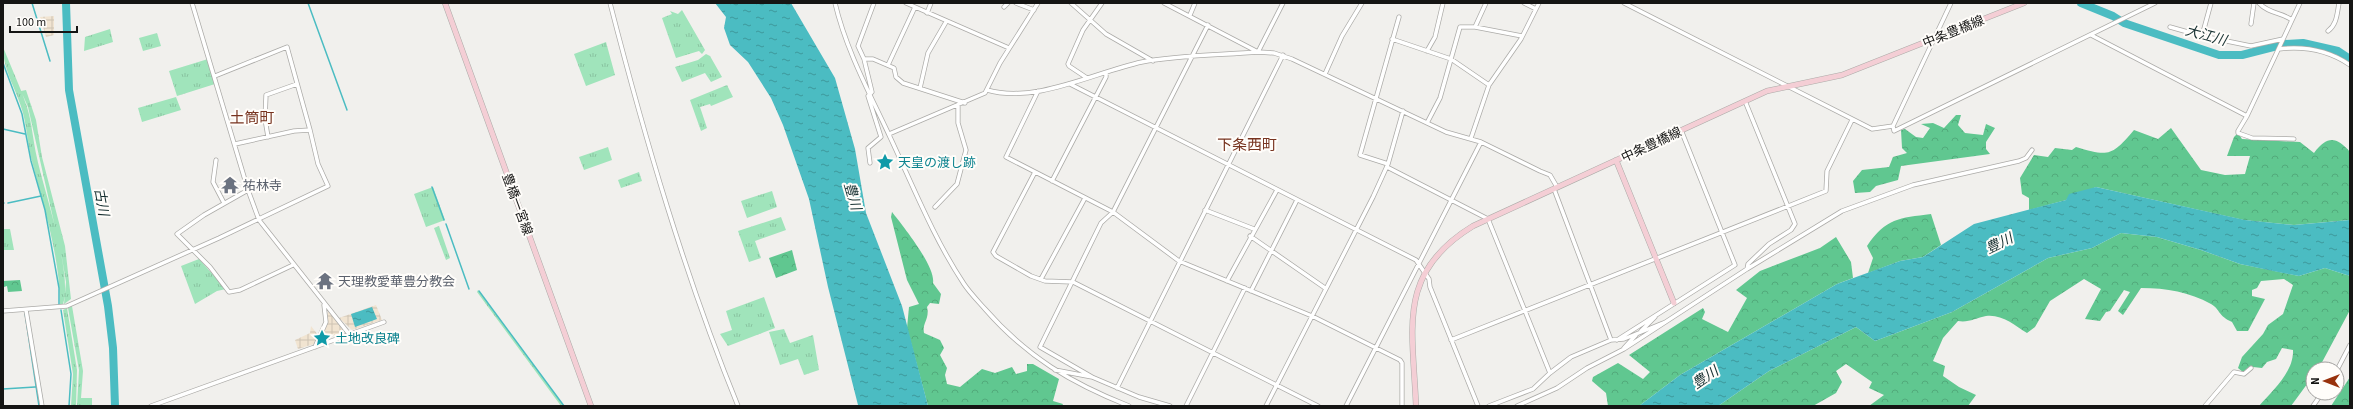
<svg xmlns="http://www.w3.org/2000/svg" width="2353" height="409" font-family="'Source Sans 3','Noto Sans JP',sans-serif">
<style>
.industrial{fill:url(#industrial-grid)}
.grass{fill:url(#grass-tufts)}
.forest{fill:url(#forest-crowns)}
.water{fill:url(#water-ripples)}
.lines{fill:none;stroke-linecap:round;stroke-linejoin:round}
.stream{stroke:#4bbcc2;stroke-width:1.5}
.river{stroke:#4bbcc2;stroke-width:8}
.street-casing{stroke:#acaba8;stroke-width:5}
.secondary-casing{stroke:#acaba8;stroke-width:6}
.street{stroke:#fff;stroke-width:3.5}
.secondary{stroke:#f4ced5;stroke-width:5}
.labels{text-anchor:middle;stroke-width:4;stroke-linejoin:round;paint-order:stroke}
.street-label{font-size:13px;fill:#151514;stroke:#fffdfa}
.culture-label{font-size:13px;fill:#0d838f;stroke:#fffdfa;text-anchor:start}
.worship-label{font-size:13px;fill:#5b616d;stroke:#fffdfa;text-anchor:start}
.water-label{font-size:14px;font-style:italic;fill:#173031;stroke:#fffdfa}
.quarter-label{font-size:15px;fill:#77331f;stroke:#fffdfa}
</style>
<defs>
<pattern id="industrial-grid" width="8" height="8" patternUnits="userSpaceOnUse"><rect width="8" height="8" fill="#f1e4d1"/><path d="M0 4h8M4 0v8" fill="none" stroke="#cec3b3"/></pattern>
<pattern id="grass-tufts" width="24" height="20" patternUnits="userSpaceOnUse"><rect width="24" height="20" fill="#a0e4bb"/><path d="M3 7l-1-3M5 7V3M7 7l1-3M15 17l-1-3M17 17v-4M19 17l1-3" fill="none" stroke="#89c3a0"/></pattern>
<pattern id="forest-crowns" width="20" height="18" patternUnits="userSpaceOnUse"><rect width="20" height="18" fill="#60c790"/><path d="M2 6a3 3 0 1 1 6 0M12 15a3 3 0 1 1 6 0" fill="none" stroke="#52aa7b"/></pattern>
<pattern id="water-ripples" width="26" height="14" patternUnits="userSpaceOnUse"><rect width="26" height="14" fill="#4bbcc2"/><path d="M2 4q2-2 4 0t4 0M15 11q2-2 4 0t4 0" fill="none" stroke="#3d989c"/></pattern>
</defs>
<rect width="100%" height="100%" fill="#f1f0ed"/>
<path class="industrial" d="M54 16V35L46 37 40 17Z
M376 305 382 320 352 330 339 318Z
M328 311 344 331 317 343 326 328Z
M311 326 318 335 314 344 298 349 295 340 310 333Z"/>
<path class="grass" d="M682 10 705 50 702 54 699 51 676 58 662 18 672 14 670 11 678 14Z
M110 29 113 42 84 51 85 37Z
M157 33 161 46 143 51 139 38Z
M606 42 615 75 586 86 574 54Z
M3 47C11 67 20 86 27 107 32 123 33 141 37 158 44 191 73 274 63 304L60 305C60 257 44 208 32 161 28 146 27 129 23 113 17 90 3 71 3 47Z
M706 54 710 56 722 77 711 82 705 73 682 82 675 67 698 60Z
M208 59 215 84 177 96 169 71Z
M727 85 733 97 711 106 710 104 700 107 707 128 701 131 690 100Z
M26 90 36 120 42 157 65 246 71 299 64 304 66 282 62 258 28 107 21 91Z
M176 97 181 110 142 122 138 108Z
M608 147 612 160 584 170 579 157Z
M639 172 642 181 621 188 618 180Z
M433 187 445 220 426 227 414 194Z
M772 191 777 207 747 218 741 201Z
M781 217 786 230 755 241 761 258 749 262 738 231Z
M439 226 450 258 446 260 434 228Z
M3 229H10L14 250H3Z
M199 259 226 289 217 291 195 304 181 266Z
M478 290 564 406H561L477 292Z
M764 297 775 328 728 346 720 334 732 330 726 311Z
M72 306 83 371 81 398H92V406H77L79 370 68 308Z
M67 308 77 370 76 406H71L73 374 63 310Z
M784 329 790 343 813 335 819 370 804 375 798 359 780 365 769 332Z"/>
<path class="forest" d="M1956 115H1961L1958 125 1965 133 1983 135 1986 124 1995 128 1986 142V149L1990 154 1901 166 1898 180 1876 186 1870 192 1855 193 1853 181 1862 170 1889 167 1893 157 1907 153 1902 148 1901 130 1905 129 1916 137 1923 138 1930 128 1921 124 1933 123 1944 128Z
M2171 128 2201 170 2225 175 2245 174 2250 156H2227L2234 137 2238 133 2242 139 2300 142 2314 153C2327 136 2336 136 2350 152V220L2294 225 2244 220 2096 187 2066 200 2029 210V198L2022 194 2020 178 2034 155 2048 157 2055 148 2072 150 2076 147C2109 157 2112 156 2134 130L2158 139Z
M892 212C903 226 936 267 933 283L941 294 939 304 930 303 927 307C930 319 922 323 924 333L940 340 944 348 940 355 947 368 945 375 947 384 960 387 982 369 995 373 1012 367 1016 374 1027 371V364H1033L1059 379 1053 401 1063 404 1062 406H928L907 328 909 307 919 304 907 280 891 217Z
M1931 214 1941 245 1923 257 1900 261 1868 273 1873 258 1867 246C1886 218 1899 218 1931 214Z
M2121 233 2157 237 2201 250 2240 264 2299 276 2325 268 2350 276V310L2320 366 2318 369H2313V376L2291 406H2259C2272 391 2294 372 2293 350L2282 348 2276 359 2267 362 2262 368 2253 367 2244 373 2238 368 2242 357 2263 334 2268 325 2283 314 2293 285 2284 279 2261 281 2257 288 2252 290V296L2265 299 2248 331H2237L2232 322C2218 316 2220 309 2211 304 2189 292 2167 288 2141 288L2123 315 2118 311 2130 292 2124 290 2110 311 2106 312 2100 321 2085 319 2101 289 2084 279 2050 301 2035 327 2027 333C2014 325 2002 314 1986 316 1976 318 1968 323 1958 321L1943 338 1933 361 1945 366 1943 376 1959 387 1976 395 1968 406H1869L1884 395 1869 388 1872 382 1846 364 1836 371 1842 382 1836 393 1813 406H1718L1769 371 1856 327 1875 341 1952 312 2048 258 2092 248Z
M1836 237 1851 262 1853 278 1837 284 1680 375 1639 406H1608L1606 393 1592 381 1593 377 1618 363 1643 379 1650 372 1629 355 1703 308 1705 312 1702 319 1728 332 1747 298 1736 290 1760 271 1820 248Z
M792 250 797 270 776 278 769 258Z
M20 280 22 291 8 292 7 286 4 287 3 281Z
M2350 377V406H2331Z"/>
<path class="water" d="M715 3H791L835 78 855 149 866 213 902 306 928 406 858 405 828 287 809 199 783 125 771 98 748 62 730 45 724 28 726 17Z
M2096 187 2245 220 2294 225 2350 220V276L2325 268 2299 276 2273 271 2240 264 2201 250 2157 237 2121 233 2092 248 2048 258 1952 312 1875 341 1856 327 1769 371 1718 406H1639L1680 375 1837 284 1900 261 1923 257 1974 224 2066 200 2069 194Z
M372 307 377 319 355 327 351 314Z"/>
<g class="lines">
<path class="stream" d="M32 3 50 61
M308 3 347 110
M3 63 22 114 31 161 45 210 59 288V305
M3 129 25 134
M432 187 444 220
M3 203H4
M8 203 41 196
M446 224 469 289
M479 291 564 406
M61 310 71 374 69 406
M25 313 39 406
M3 389 35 387"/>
<path class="river" d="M66 3 69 90 108 306 113 348 115 406
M2081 3 2113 16 2124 23 2219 55H2242L2285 44 2303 43 2338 51 2350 59"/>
<g class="street-casing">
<path id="street" d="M192 3 248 190 259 220 349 334
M610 3C645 139 685 276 738 406
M835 3C846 50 870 94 890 137 913 186 934 239 964 284 970 293 978 301 985 309 1027 357 1071 383 1129 406
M906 3 1009 48
M1016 3 1034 10
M1071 3 1106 34 1153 61
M1164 3 1258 52 1274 53 1292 59 1446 132 1481 142 1540 171 1550 175 1557 187
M1524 3 1536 9
M1624 3 1872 129 1893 126 1951 3
M2211 3 2202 36 2251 46 2283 39
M2259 3C2269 14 2281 12 2292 20
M1004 7 1008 3
M927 13 931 3
M1190 15 1195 3
M2251 24 2254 3
M1475 27 1486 3
M2170 27 2202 36
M2328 31C2337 24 2337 14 2339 3
M2091 35 2247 116
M1392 39 1451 59 1489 85
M2279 49C2304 46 2328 50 2350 65
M1427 51 1435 37 1443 3
M864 59H873L894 68 896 77 903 83 965 103
M888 65 915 7
M1325 74 1342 36 1362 3
M215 76 287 47 310 130
M1087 78 1069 66 1068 64 1083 30 1102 3
M1070 84 1416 260 1429 279 1430 287 1478 406
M920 88 928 53 946 22
M987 90C1036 104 1095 72 1142 62 1178 55 1222 55 1258 52L1283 3
M1038 91 1006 157 1113 212 1179 261 1312 316 1400 360 1402 363V406
M1745 101 1795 224 1791 230 1769 244 1748 264 1747 269
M1427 123 1440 98 1460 27H1475L1522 36
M1893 126 1894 131 2155 3
M889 134 985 93 1000 63 1038 3
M268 137 265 119 266 95 297 84
M1471 138 1489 85 1521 39 1539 3
M2294 139 2252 138 2238 133V131L2247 116 2300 3
M216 160 213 182 224 203
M870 163 868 148 881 137 868 96 872 92 864 59 858 46 874 3
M1388 164 1360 155 1399 17
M1387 167 1488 219 1550 373
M1035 172 993 252 996 256 1031 276 1045 281 1073 282 1318 406
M1052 181 1106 77V73
M1554 189 1611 340 1624 339 1663 323
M248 190 204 215 177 234 210 267 229 292 240 290 293 265
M935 207 957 184 966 150 958 123V106
M1205 210 1254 229
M1250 236 1325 288
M1041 279 1085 198
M1227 281 1277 190
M1251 291 1297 200
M26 310 42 406
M3 311 67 306 219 238 328 186 318 164 310 130 294 131 235 144
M1641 331 1655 317
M1451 340 1826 191 1827 171 1852 120
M1617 340 1735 265 1681 130
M315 347 326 322 324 305
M1624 348 1636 335
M1055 370 1092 377 1139 397 1170 406
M2337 370 2350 345
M1092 377 1040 347 1101 223 1113 212 1208 25
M1117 388 1283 55
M151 406 384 322
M1186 406 1245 288
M1266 406 1373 197 1388 164 1403 111
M1346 406 1481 142
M1489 406 1533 389 1550 373 1571 357 1611 340
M1517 406 1557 388 1587 368 1624 349 1747 269 1842 211 1913 185 2019 161 2026 158 2032 150
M2205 406 2234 372 2244 374 2251 368
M2313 406 2322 393"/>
</g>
<g class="secondary-casing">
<path id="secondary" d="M445 3 591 406
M1616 160 1674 303
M1416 406C1413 328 1396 273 1473 226L1767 91 1842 75 2024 3"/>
</g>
<use href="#street" class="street"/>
<use href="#secondary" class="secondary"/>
</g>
<defs>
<g id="sight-bare" transform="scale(1.38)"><path d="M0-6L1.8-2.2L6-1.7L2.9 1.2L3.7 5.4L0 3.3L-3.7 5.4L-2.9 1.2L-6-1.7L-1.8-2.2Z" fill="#0f9aa8" stroke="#fffdfa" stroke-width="2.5" paint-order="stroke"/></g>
<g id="temple-bare" transform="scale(1.38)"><path d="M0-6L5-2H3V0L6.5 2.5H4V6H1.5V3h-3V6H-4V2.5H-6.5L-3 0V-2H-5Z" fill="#6b7280" stroke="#fffdfa" stroke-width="2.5" paint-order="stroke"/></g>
</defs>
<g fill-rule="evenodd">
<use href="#sight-bare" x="885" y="162"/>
<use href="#temple-bare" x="230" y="185"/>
<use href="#temple-bare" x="325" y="281"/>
<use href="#sight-bare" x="322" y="338"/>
</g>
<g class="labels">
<g class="street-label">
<text transform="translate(1953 31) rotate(-22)" y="5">中条豊橋線</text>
<text transform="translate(1651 144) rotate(-25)" y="5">中条豊橋線</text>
<text transform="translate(518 204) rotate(70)" y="5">豊橋一宮線</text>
</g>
<g class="culture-label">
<text x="898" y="167">天皇の渡し跡</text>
<text x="335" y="343">土地改良碑</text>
</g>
<g class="worship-label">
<text x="243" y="190">祐林寺</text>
<text x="338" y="286">天理教愛華豊分教会</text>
</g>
<g class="water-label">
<text transform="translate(2206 35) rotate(15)" y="5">大江川</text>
<text transform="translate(853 196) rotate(74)" y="5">豊川</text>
<text transform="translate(102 202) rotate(80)" y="5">古川</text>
<text transform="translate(1999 243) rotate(-26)" y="5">豊川</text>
<text transform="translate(1705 377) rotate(-34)" y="5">豊川</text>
</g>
<g class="quarter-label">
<text x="252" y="123">土筒町</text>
<text x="1247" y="150">下条西町</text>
</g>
</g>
<rect width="2353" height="409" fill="none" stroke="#151514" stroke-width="8"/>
<g transform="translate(2325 381) rotate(270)"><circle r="19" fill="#fffdfa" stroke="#a1a09e"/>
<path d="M0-3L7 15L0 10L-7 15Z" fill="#98310c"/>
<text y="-6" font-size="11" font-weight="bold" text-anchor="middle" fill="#151514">N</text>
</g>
<path d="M10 26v6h67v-6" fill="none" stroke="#151514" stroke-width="2"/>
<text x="16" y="26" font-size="12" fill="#151514" stroke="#fffdfa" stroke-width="3" paint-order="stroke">100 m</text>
</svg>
